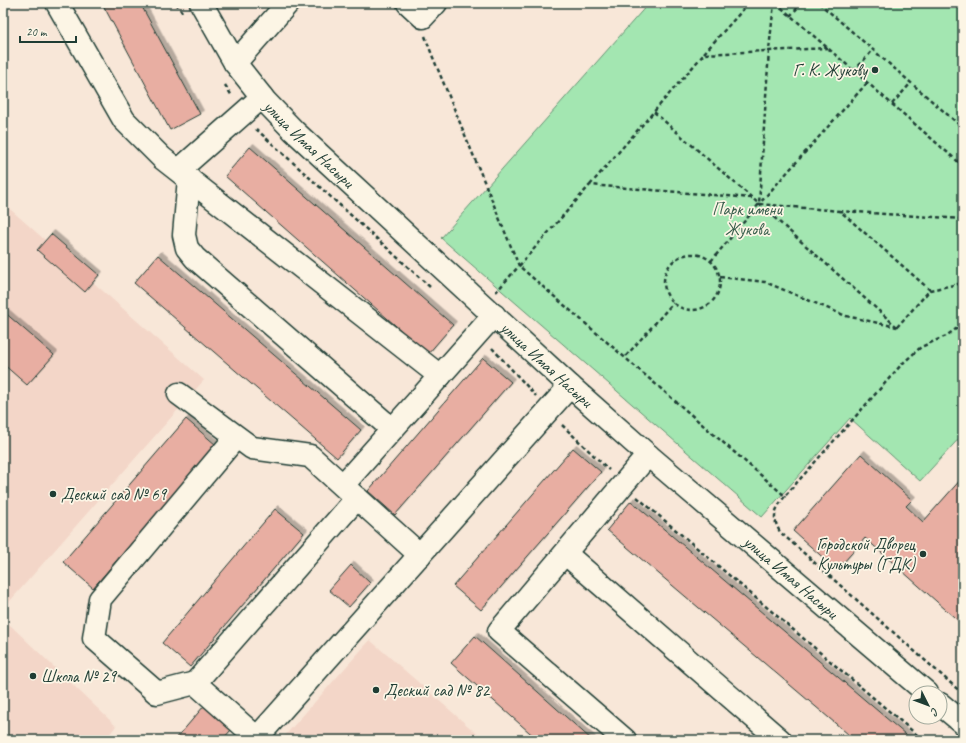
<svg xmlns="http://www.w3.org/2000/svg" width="966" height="743" font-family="Caveat,sans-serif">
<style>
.built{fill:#f3d6c8}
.green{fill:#a3e6b1;stroke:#619272}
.building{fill:#e8aea2;stroke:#1f3d34;filter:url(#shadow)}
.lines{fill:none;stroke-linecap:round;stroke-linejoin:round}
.minor-casing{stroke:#1f3d34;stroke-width:25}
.path{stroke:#1f3d34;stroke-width:2.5;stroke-dasharray:4 3;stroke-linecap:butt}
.minor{stroke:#fcf5e5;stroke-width:22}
.poi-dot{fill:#1f3d34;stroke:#fcf5e5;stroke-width:1.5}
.labels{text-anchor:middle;stroke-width:3.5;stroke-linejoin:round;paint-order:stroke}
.poi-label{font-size:17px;fill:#1f3d34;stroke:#fcf5e5;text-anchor:start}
.street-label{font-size:17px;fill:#1f3d34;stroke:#fcf5e5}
.park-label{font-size:17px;fill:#395f4d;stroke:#fcf5e5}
</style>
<defs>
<filter id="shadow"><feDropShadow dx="3.5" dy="-3.5" stdDeviation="0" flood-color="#0004"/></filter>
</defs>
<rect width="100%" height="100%" fill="#f8e7d8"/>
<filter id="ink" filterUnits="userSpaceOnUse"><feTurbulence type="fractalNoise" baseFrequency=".025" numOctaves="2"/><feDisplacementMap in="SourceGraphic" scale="8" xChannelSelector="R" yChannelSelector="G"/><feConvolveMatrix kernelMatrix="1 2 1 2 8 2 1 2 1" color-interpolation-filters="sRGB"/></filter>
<g filter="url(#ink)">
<path class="built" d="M3 203 204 380 3 609Z
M3 622 10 625 116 726 105 740H3Z
M370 640 484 740H281Z"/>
<path class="green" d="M649 3H963V434L920 481 850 418 762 517 441 238Z"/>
<path class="building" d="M102 3H140L200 114 170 130Z
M250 147 453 325 428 354 225 176Z
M51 234 99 275 85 292 37 250Z
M158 255 361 430 337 458 134 283Z
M3 311 54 355 27 385 3 364Z
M483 358 511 382 395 515 368 491Z
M186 419 216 445 93 588 63 562Z
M573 448 601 472 481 610 453 586Z
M861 454 912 500 906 506 923 522 963 477V625L865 538 837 570 793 531Z
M631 501 912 740H855L607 530Z
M275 509 304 533 190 667 162 643Z
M351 565 370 583 349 607 329 590Z
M475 636 592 740H538L451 663Z
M204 706 231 730 222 740H175Z"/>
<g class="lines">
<g class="minor-casing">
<g id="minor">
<path d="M57 3 124 120 162 158 440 376"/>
<path id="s1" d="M201 3 235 63 266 102 294 131 570 386 648 455 927 693"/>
<path d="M408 3 423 17 436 3"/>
<path d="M235 63 288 3"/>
<path d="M179 170 262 97"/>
<path d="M189 178 184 235 187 248 195 258 392 429"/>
<path d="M179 394 252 448 310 456 353 495"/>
<path d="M343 485 494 315"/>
<path d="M566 554 780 740"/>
<path d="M195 683 157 693 94 638 100 599 236 437"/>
<path d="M940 704 963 723"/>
<path d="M257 738 195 683 357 498 420 555"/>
<path d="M255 740 570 386"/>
<path d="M625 740 499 631 648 455"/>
</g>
</g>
<path class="path" d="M176 3 182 12
M776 3 963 166
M819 3 963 128
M790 16 802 3
M425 36 432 55 519 266 496 292
M704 53 749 3
M854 71 873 50
M867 83 759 204 897 327
M225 85 232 96
M892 104 911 83
M654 112 759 204 840 211
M256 129 430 287
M590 185 704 54 828 48
M752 198 590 185 519 266 785 496 902 364 921 347 946 336 963 324
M664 282a28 28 0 1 1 56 0a28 28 0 1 1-56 0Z
M711 261 759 204 769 50 774 3
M720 277 765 282 846 316 897 327
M930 290 840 211 963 219
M897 327 930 290 963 283
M492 348 536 396
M626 356 673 303
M562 425 609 470
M785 496C775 510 771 516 780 532L963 694
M637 497 923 740"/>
<use href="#minor" class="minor"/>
</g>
</g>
<g class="poi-dot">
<circle cx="875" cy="70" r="4"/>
<circle cx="53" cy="494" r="4"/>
<circle cx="923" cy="554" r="4"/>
<circle cx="33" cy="676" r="4"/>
<circle cx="376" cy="690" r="4"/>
</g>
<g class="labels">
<g class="poi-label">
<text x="867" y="76" text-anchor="end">Г. К. Жукову</text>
<text x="61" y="500">Деский сад № 69</text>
<text x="915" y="550" text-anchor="end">Городской Дворец<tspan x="915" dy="20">Культуры (ГДК)</tspan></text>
<text x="41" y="682">Школа № 29</text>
<text x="384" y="696">Деский сад № 82</text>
</g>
<g class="street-label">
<text dy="6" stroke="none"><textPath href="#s1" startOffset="179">улица Имая Насыри</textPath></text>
<text dy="6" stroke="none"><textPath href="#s1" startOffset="503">улица Имая Насыри</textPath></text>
<text dy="6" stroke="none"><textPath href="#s1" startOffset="827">улица Имая Насыри</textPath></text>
</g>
<g class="park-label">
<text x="747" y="215">Парк имени<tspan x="747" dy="20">Жукова</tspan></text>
</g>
</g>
<rect width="966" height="743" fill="none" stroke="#fcf5e5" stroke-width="16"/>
<rect x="8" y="8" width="950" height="727" fill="none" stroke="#1f3d34" stroke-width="1.5" filter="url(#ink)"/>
<g transform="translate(928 705) rotate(132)"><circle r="19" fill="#fcf5e5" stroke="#a4ab9e"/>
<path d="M0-3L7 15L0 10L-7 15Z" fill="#1f3d34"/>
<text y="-6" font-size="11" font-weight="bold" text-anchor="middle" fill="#1f3d34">С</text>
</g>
<path d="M20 36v6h56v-6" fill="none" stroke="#1f3d34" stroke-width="2"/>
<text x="26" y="36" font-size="12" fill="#1f3d34" stroke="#fcf5e5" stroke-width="3" paint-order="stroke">20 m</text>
</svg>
